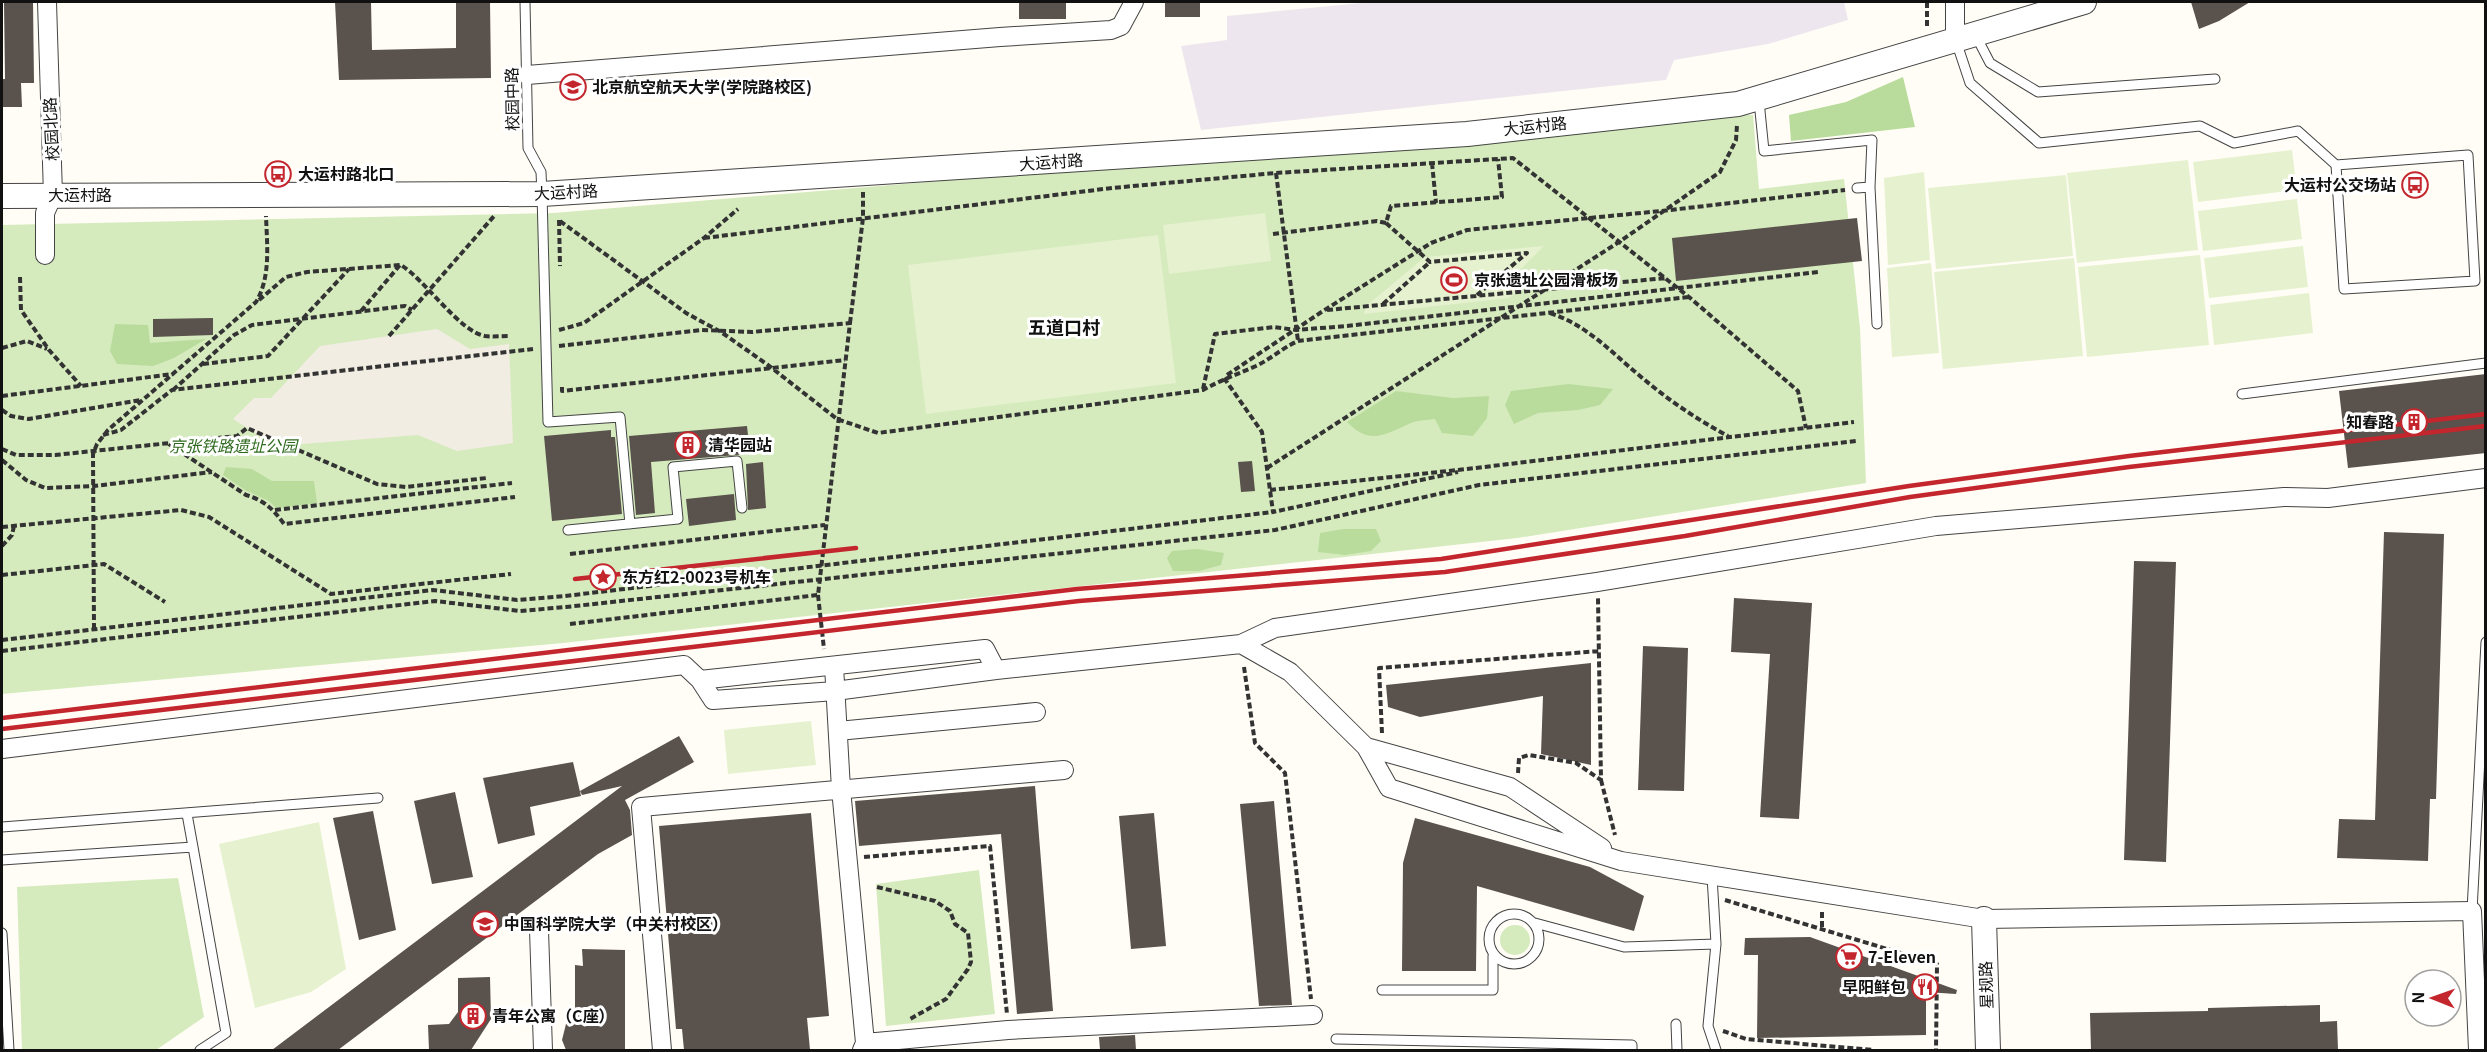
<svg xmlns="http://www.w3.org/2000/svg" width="2487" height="1052" font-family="Georgia,'Noto Sans SC',serif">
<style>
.industrial{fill:#eee6ef}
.green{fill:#d5ebbd}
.forest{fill:#b9dc9c}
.pitch{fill:#e6f2cf}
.plaza{fill:#f1ede2}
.building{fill:#5a524d}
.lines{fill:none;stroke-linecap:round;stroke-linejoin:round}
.service-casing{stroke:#444;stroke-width:11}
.minor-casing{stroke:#444;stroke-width:20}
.tertiary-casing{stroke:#444;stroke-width:26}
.path{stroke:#333;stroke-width:4;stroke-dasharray:6 3;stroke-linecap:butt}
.service{stroke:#fff;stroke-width:9}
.minor{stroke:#fff;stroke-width:18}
.tertiary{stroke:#fff;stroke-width:24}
.rail{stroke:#c4262e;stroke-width:4.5}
.path-bridge{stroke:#333;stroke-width:4;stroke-dasharray:6 3;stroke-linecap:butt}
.labels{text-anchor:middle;stroke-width:6;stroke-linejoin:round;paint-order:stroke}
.poi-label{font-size:16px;font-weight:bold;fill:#111;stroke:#fff;text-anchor:start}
.street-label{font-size:16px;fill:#111;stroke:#fff}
.park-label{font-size:16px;font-style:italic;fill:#2f6b1f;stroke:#fff}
.neighbourhood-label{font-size:18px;font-weight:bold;fill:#111;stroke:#fff}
</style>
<rect width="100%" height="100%" fill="#fffdf5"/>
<path class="industrial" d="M1372 2H1844L1848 20 1768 44 1674 60 1666 80 1201 130 1181 46 1227 40V16Z"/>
<path class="green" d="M1737 115H1753L1759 189 1844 179 1860 328 1866 483 1517 538 563 643 2 694V225L554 213Z
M979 870 995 1014 886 1026 876 884Z
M178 878 204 1017 156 1050H22L17 887Z
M1500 940a15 15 0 1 1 30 0a15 15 0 1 1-30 0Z"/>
<path class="forest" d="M1903 77 1915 127 1791 141 1789 115 1846 102Z
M115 324 148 325 150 343 206 339 174 358 153 366 117 364 110 351Z
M1568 384 1613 389 1600 405 1578 410 1538 413 1514 424 1505 405 1511 391Z
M1396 391 1453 398 1489 396 1487 418 1473 436 1442 433 1435 419C1427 420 1418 420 1411 423 1386 434 1370 446 1347 422Z
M226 467 252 469 272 481H314L317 503 276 508 269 501 245 490 223 475Z
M1343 529H1376L1381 541 1371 551 1345 555 1318 552 1320 533Z
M1197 549 1224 553 1221 565 1199 571H1173L1167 558 1172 551Z"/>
<path class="pitch" d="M2292 150 2297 190 2198 202 2193 162Z
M2188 160 2198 250 2077 263 2067 173Z
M1924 172 1930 260 1888 265 1884 178Z
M2066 175 2073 256 1936 269 1928 188Z
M2297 199 2302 239 2203 251 2198 211Z
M1265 213 1271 261 1169 274 1163 225Z
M1158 235 1176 383 926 414 908 265Z
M1544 246 1508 282 1538 278 1509 298 1364 314 1366 306 1425 257Z
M2303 246 2308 287 2209 298 2204 258Z
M2200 255 2209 345 2087 357 2078 267Z
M2074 258 2083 356 1943 369 1934 272Z
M1931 263 1939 353 1892 357 1887 268Z
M2309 293 2313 333 2214 345 2210 305Z
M811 721 816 765 728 774 724 730Z
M319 822 346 969 311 992 255 1008 219 844Z"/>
<path class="plaza" d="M437 329 470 349 509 344 513 443 457 451 418 435 276 446 233 419 254 398H271L320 346Z"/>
<path class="building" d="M4 2H33L34 83H21L22 107H2V79H5Z
M335 2H371L372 50 456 48V2H490L491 78 339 80Z
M1019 2H1066V19H1019Z
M1165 2H1200V17H1165Z
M2191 2H2250L2219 21 2199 29Z
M1857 218 1862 261 1676 281 1672 238Z
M213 318V335L153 337V319Z
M2486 374V453L2348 468 2339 391Z
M747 426 750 454 651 462 655 513 636 515 629 436Z
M611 430V437H615L622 514 552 521 544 436Z
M1252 461 1255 491 1241 492 1238 462Z
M763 462 766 508 748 510 746 464Z
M734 494 736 520 689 526 686 499Z
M2384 532 2444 534 2436 799H2430L2428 861 2337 858 2339 819 2375 820Z
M2134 561 2176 562 2166 862 2124 860Z
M1734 598 1812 603 1799 819 1760 817 1770 654 1731 652Z
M1643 646 1688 648 1684 791 1638 790Z
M1591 663V765L1541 754 1543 696 1420 717 1388 707 1386 685Z
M679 736 694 762 625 800 630 810 632 835 598 854 338 1050H272L622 786 582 795 580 791Z
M573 762 581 796 530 807 535 835 498 844 483 778Z
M1035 786 1053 1011 1017 1014 1001 834 859 846 855 801Z
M455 792 473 877 432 884 414 801Z
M1274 801 1292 1005 1259 1006 1240 804Z
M373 811 396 930 359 940 333 818Z
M811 813 829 1016 807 1018 810 1050H684L682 1029H676L659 826Z
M1154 813 1166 946 1131 949 1119 816Z
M1415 818 1590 867 1644 896 1634 931 1477 886 1476 971H1402L1403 863Z
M1810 937 1957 990 1956 994 1926 992V1035L1757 1038 1758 955H1744L1745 938Z
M582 949 625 950V1050H566L562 1040 566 1024 575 1008V965L583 966Z
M490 977 491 1019 471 1050H429L428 1025 449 1024 458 1012V978Z
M2320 1005V1022L2337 1021 2338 1050H2091L2090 1013 2208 1011V1008Z
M1135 1035 1136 1050H1100L1099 1037Z"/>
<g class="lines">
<g class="service-casing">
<path id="service" d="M525 2 528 148 541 172 542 194 548 422 620 417 630 524
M1976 36 1990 63 2038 92 2215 79
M1956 41 1970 83 2039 143 2200 126 2234 143 2298 131 2336 165 2344 289 2475 281 2468 155 2336 165
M1759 101 1764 151 1872 140 1870 187 1877 324
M1857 188 1870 187
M2242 394 2486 363
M568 530 678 519 673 467 737 461 742 508
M187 814 193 847
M2 827 378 798
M2 860 193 847 226 1033 200 1050
M1712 876 1716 944 1708 1026 1716 1050
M2472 911 2486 642
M1489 939a25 25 0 1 1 50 0a25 25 0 1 1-50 0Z
M1535 923 1624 947 1716 944
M2 933 9 1050
M1382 990H1493V956
M1676 1024 1677 1050
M1336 1039 1632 1045V1050"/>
</g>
<g class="minor-casing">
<path id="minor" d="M1955 39V2
M527 75 1000 37 1111 30 1121 26 1134 2
M45 255V213L53 195 47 2
M1241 644 1290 672 1366 747 1389 788 1621 861 1984 919 2472 911 2478 1050
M834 666 841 789 865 1043 862 1050
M700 680 985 649 996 670
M838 731 1036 712
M1366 747 1510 787 1602 848
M2 749 684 665 700 680 713 700 835 691 996 670 1241 644 1275 628 1597 582 1936 526 2284 497 2328 498 2486 478
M539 930 543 1050
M865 1043 1008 1030 1313 1015
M662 1050 641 807 1064 770"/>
</g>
<g class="tertiary-casing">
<path id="tertiary" d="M2 196 542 194 1467 134 1738 104 2084 2
M1984 919 1988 1050"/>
</g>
<path class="path" d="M1927 2V26
M1432 163 1436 203
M1276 173 1298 341
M559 220 560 266
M560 221 686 313 721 332 768 365 837 419 878 433 1203 390C1221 380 1238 374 1256 366 1271 359 1282 348 1298 341L1689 297
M1386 223 1430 262 1527 253 1477 295
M1273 234 1377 221 1386 223 1391 206 1502 197 1498 159
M704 238 1112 188 1276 173 1513 158 1689 297 1798 391 1806 428
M20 277 21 310 49 350 81 386
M259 300 286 277 307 272 401 265C426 281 460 332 485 336 493 337 501 336 509 336
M1383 304 1430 262
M1327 310 1666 278
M361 311 400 265
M1550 313C1587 325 1611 352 1640 376 1667 399 1696 419 1728 436
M850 323 863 218V192
M559 330 584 323 704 238 738 209
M389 336 495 215
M559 346 702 330 752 332 850 323 818 595 570 624
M2 348 27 341 47 349
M203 364 268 356 349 269
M1227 375 1323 311 1431 243 1467 230 1661 211 1845 190
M1224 378 1262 432 1273 512 1458 472
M562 387V391L845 360
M1203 389 1215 334 1274 327 1296 330 1347 326 1818 272
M173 390 234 335 252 325 405 306 412 310
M2 396 173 374
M2 410 11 416 29 419 141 400
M103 435 121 430 172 390 533 349
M169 444 246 495C264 500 273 509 284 524L515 497
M2 449 16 455H55L237 436 247 428 377 484 406 487 487 478
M2 460 26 480 45 488 94 486 212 472
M1267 468 1619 242 1720 172 1736 140 1737 125
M1270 490 1476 468 1854 422
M275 510 512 483
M2 527 181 510 209 517 331 594 511 574
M2 546 12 535 14 526
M570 554 825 525
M2 575 104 564 165 602
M818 595 824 649
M94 629 93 454 97 444 108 430 256 302C271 277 267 245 266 216
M2 640 433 590 517 600 565 596 1273 512
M1244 667 1255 743 1285 773 1311 999
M1382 733 1379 668 1600 651
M1518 773 1519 758 1529 755 1576 763 1601 780 1598 598
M1601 780 1615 835
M864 857 990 846 1007 1014
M877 887 935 901 950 911 955 924 968 933 971 962 968 969 946 999 910 1019
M1725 900 1937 964 1936 1050
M1822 927V910
M1723 1031 1746 1039 1873 1050"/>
<use href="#service" class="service"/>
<use href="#minor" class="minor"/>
<use href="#tertiary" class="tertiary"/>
<path class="rail" d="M575 579 856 548
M2 718 1077 589 1441 559 1909 486 2129 456 2486 414
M2 729 1079 601 1445 572 1685 536 1910 497 2129 467 2486 426"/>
<path class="path-bridge" d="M2 651 435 601 520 611 566 607 1275 530 1479 485 1856 441"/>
</g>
<defs>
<g id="university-ring" transform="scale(1.35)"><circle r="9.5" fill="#fff" stroke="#c4262e" stroke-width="1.5"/><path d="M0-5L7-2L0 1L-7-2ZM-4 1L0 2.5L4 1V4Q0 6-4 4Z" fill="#c4262e"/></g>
<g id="bus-ring" transform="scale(1.35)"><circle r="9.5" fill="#fff" stroke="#c4262e" stroke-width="1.5"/><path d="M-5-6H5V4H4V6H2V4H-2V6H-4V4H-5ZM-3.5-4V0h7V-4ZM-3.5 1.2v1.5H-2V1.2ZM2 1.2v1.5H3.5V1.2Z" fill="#c4262e"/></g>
<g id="stadium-ring" transform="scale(1.35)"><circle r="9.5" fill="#fff" stroke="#c4262e" stroke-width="1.5"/><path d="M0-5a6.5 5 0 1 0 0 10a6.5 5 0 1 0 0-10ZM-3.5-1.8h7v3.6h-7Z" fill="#c4262e"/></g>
<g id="building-ring" transform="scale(1.35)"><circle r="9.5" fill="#fff" stroke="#c4262e" stroke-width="1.5"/><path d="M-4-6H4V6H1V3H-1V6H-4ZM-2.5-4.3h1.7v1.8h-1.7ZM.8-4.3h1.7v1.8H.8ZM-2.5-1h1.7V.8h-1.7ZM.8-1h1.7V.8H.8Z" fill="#c4262e"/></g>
<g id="sight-ring" transform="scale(1.35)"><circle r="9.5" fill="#fff" stroke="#c4262e" stroke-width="1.5"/><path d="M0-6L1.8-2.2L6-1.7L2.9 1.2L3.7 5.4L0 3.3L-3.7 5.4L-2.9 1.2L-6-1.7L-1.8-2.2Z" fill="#c4262e"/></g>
<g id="supermarket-ring" transform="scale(1.35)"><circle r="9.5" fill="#fff" stroke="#c4262e" stroke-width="1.5"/><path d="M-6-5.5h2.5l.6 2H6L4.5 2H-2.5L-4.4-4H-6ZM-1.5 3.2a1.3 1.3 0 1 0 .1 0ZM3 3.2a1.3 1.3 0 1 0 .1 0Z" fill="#c4262e"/></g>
<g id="restaurant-ring" transform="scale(1.35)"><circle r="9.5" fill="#fff" stroke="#c4262e" stroke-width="1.5"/><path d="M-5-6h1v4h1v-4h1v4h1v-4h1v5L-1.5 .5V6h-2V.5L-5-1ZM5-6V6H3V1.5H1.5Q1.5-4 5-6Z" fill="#c4262e"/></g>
</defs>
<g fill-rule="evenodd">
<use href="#university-ring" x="573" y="87"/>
<use href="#bus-ring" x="278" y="174"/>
<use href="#bus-ring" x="2415" y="185"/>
<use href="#stadium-ring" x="1454" y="280"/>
<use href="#building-ring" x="2414" y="422"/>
<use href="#building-ring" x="688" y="445"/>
<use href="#sight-ring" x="603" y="577"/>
<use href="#university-ring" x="485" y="924"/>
<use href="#supermarket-ring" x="1849" y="957"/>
<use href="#restaurant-ring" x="1925" y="987"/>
<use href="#building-ring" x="473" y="1016"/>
</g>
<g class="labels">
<g class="poi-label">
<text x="592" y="93">北京航空航天大学(学院路校区)</text>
<text x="298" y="180">大运村路北口</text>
<text x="2396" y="191" text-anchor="end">大运村公交场站</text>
<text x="1474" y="286">京张遗址公园滑板场</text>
<text x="2394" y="428" text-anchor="end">知春路</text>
<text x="708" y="451">清华园站</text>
<text x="622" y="583">东方红2-0023号机车</text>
<text x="504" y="930">中国科学院大学（中关村校区）</text>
<text x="1868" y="963">7-Eleven</text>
<text x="1906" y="993" text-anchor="end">早阳鲜包</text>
<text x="492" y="1022">青年公寓（C座）</text>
</g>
<g class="street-label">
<text transform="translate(512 99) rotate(-91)" y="6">校园中路</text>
<text transform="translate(1535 126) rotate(-6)" y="6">大运村路</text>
<text transform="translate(51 129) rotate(-93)" y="6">校园北路</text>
<text transform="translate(1051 162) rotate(-4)" y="6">大运村路</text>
<text transform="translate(566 192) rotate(-3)" y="6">大运村路</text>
<text x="80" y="201">大运村路</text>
<text transform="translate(1986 985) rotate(-92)" y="6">星规路</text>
</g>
<g class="park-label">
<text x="233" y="452">京张铁路遗址公园</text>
</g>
<g class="neighbourhood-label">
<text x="1064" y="334">五道口村</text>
</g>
</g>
<rect width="2487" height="1052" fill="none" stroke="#111111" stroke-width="6"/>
<g transform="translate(2433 998) rotate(271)"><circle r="28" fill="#ffffff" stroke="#a0a0a0" stroke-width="1.5"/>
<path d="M0-4.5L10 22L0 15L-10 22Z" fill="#c4262e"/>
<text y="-9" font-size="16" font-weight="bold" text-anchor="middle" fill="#111111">N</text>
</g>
</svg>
